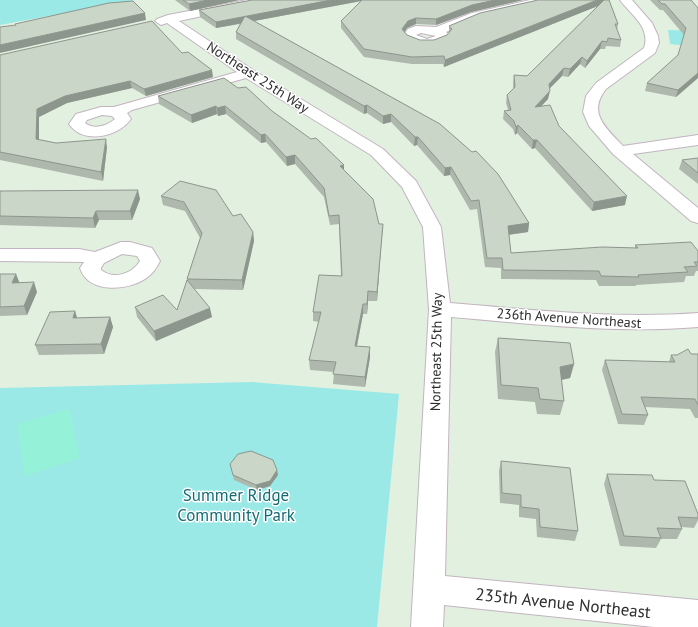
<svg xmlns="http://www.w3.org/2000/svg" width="698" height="627" font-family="'PT Sans',sans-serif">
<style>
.green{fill:#9ae9e6}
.pitch{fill:#95f1d7}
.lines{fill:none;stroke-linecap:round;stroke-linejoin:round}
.minor-casing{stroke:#c2b4c0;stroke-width:2}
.minor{fill:#fff;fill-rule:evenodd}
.wall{fill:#aeb8ac}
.shaded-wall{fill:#8d968c}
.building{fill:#cad6c8;stroke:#8d968c}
.labels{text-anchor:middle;stroke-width:3;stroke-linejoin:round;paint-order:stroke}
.street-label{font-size:14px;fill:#2e2e2e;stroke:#fff}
.near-park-label{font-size:17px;fill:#166b73;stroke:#fff}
.near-street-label{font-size:17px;fill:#2e2e2e;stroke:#fff}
</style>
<rect width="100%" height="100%" fill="#e2f0e0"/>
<path class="green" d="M0 0H135L0 25Z
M668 30 698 31V47L670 44Z
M252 382 399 394 377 627H0V388Z"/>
<path class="pitch" d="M69 409 80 458 25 476 17 424Z"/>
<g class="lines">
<g class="minor-casing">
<path id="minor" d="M247 0H269L263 3 179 21 253 70 383 149 416 181 441 227 450 303C533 310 615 319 698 313V327C615 334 533 324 451 317L445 576 698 600V627H654L444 605 443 627H411L429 309 423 227 402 187 371 155 246 78 132 110 127 113 131 119C118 137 83 145 69 124L76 114 101 107H114L237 72 167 23 161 25 155 21 157 19 168 15ZM102 115 112 116 115 119C107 126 94 130 85 123L87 120Z
M530 0H552L546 3 479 18 446 32 450 36C440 50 413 50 403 36L408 29 416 26 436 27 472 13ZM421 33 436 36 427 39 416 35Z
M620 0H632L652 23 658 36 659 43 655 53 606 89C587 113 606 128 623 146L698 135V145L633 154 698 208V223L691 221 613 154 589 126 583 112 586 96 596 83 644 48C651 27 631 15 620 0Z
M121 242H130L152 248 160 261C157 267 154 272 149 276 132 291 88 295 80 268L84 262 0 261V249H79L95 252ZM122 254 137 256 140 261C132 274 114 280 101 270V268L104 263Z"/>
</g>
<use href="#minor" class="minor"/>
</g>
<path class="wall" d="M175 0H239L190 11Z
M252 0H523L471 12 436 25 416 24 407 28 404 32 407 35 420 40H434L447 35 449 33V26L609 0 618 24 617 30 621 40 620 47 606 46 605 49H600L585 68 580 64 568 77 562 76 549 89 548 99 541 106 625 205 592 211 535 148 532 149 517 133 515 135 513 129 503 119 504 111 508 110 506 103 507 95 513 89V83L514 75 527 76 598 6 444 67 443 64H412L364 57 341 28V21L362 1 254 21 440 124 529 223 528 232 509 235 511 253 635 248V245L698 251V271H696L694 276H686L684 282 636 285V286H599L596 280 501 279V268L485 267 477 209 470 210 450 175 444 176 417 145 414 146 391 122 383 124 367 113 364 114 236 39V32L240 24 216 28 200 17 199 10Z
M650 0H691L698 78 676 97 645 91 647 83 678 55 684 35 663 10H660Z
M182 53 213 77 146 96 132 88 67 103 39 117V140L56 143 107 147 103 181 0 160V55Z
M238 88 272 111 344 170 379 224H383L377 301H368L367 314H363L357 346 370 357 365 387 333 384 334 372 310 370 309 360 319 322 313 321V312L341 276 339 224 330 225 324 197 295 164 287 166 266 142 261 143 226 114 218 116 217 114 192 123 159 104 158 96Z
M698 158V184L679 169 682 160Z
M0 191 140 199 132 220H99L95 228 0 225Z
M161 196 233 216 253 232 254 241 243 290 194 289 212 317 156 341 137 317 135 307 177 310 187 281V279L200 238 185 211 163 205Z
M0 274H16L19 283 37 292 27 315 0 316Z
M75 311 77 318 110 317 113 327 104 354 39 355 35 345Z
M498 338 574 364 570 378 561 380 564 401 560 415 537 414 535 402 498 399 495 352Z
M698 354V418H695L690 409 645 407 648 415 644 425 618 424 602 370 605 360 669 362 671 355Z
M501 461 578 531 575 541 537 537 536 519 519 517V505L500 503 499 471Z
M230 464 278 475 270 486 257 490 234 480Z
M607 474 654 480 698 514V520L694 528 682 527V529L677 539H661L656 548 620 546 604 484Z"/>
<path class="shaded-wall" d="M208 0H239L190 11 189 4Z
M331 0H366L216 28V22Z
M495 0H523L471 12 436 25V19L472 5Z
M597 0H608V2L444 67 445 60Z
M145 13 146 20 0 53V45Z
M416 18V24L407 28 402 36V29L408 21Z
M602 41 600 49 585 68 587 61Z
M582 57 580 64 568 77 570 69Z
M564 68 562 76 547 91 549 84Z
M212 70 213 77 146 96 144 89Z
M698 73V78L676 97 678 90Z
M130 81 132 88 67 103 39 117V148L36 139 37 109 65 96Z
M550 91 548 99 533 115 535 107Z
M367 105V113L364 114V106Z
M216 106 217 114 192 123 191 115Z
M225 106 226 114 218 116 217 108Z
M391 114V122L383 124V116Z
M518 125 517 133 515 135 516 127Z
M265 134 266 142 261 143V135Z
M415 137H418L417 145 414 146Z
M106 139 107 147 103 181 101 172Z
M533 140H537L535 148 532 149Z
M295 155V164L287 166 286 157Z
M344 165V174L340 166Z
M451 167 450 175 444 176 445 168Z
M138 190 140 199 132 220 130 211Z
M627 196 625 205 592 211 594 202Z
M96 211 99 220 95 228 93 218Z
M529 223 528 232 506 235 508 226Z
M383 224 382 233 377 301V292Z
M253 232 254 241 243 290 242 280Z
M16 274 20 284 12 283Z
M34 282 37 292 27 315 24 306Z
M368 291V301L367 314V304Z
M363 304V314L355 355V346Z
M210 308 212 317 156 341 154 331Z
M75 311 78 321 73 318Z
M110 317 113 327 104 354 101 344Z
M370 347V357L365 387V377Z
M574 364 570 378 556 381 560 367Z
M277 470 278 475 270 486 257 490 256 485Z"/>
<path class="building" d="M183 0H208L189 4Z
M252 0H331L216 22 199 10Z
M362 0H495L472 5 436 19 416 18 408 21 402 29 407 35 420 40H434L447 35 452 29 449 26 480 13 538 0H597L445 60 444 56 412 57 364 49 341 21Z
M604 0H609L618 24H615L621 40 608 38 607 42 602 41 587 61 582 57 570 69 564 68 549 84 550 91 535 107 550 105 559 126 627 196 594 202 537 140H533L518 125 516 127 514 121 504 111 511 110 507 95 515 87 514 75 527 76Z
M658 0H691L698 8V73L678 90 647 83 678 55 686 28 665 4H662Z
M133 1 145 13 0 45V27L16 25 15 24 109 3Z
M245 16 440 124 472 152 476 151 498 174 529 223 508 226 511 253 602 247 638 248 635 245 691 242 698 251V262H694L697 266 684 267 688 272 638 275 639 277 601 276 599 271 503 270 502 258H487L479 200 471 201 451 167 445 168 418 137H415L391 114 383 116 367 105 364 106 236 32Z
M152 21 182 53 188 52 212 70 144 89 130 81 65 96 37 109 36 139 56 143 106 139 101 172 0 152V55Z
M224 78 238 88 246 87 272 111 311 139 316 138 344 165 340 166 373 199 379 224H383L377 292 368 291 367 304H363L355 346 370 347 365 377 333 374 336 362 309 360 321 312H313L319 275 342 276 339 215 329 216 324 188 295 155 286 157 265 134 261 135 225 106 217 108 216 106 191 115 158 96Z
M698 158V173L682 160Z
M180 181 216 190 233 216 241 214 253 232 242 280 187 279 202 233 184 202 161 196Z
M138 190 130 211H96L93 218 0 216V191Z
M0 274H16L12 283 34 282 24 306 0 307Z
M187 280 210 308 154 331 135 307 163 295 177 310Z
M75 311 73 318 110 317 101 344 35 345 50 312Z
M498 338 570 343 574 364 560 367 564 401 540 399 538 388 501 385Z
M688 349 691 354H698V405L695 399 641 397 648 415 622 414 605 360 675 362 671 355H677Z
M251 451 273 460 277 470 270 481 256 485 233 475 230 464 238 454Z
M501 461 570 468 578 531 540 527 539 509 521 507V495L502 493Z
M607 474 652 475 654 480 685 481 698 514V518L678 517 682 529 657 528 661 538 624 536Z"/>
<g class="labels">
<g class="street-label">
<text transform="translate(258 77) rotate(33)" y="5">Northeast 25th Way</text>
<text transform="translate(569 318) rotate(4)" y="5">236th Avenue Northeast</text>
<text transform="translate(436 352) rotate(-89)" y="5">Northeast 25th Way</text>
</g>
<g class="near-park-label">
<text x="236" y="501">Summer Ridge<tspan x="236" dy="20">Community Park</tspan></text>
</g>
<g class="near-street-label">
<text transform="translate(563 603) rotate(6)" y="6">235th Avenue Northeast</text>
</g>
</g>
</svg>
